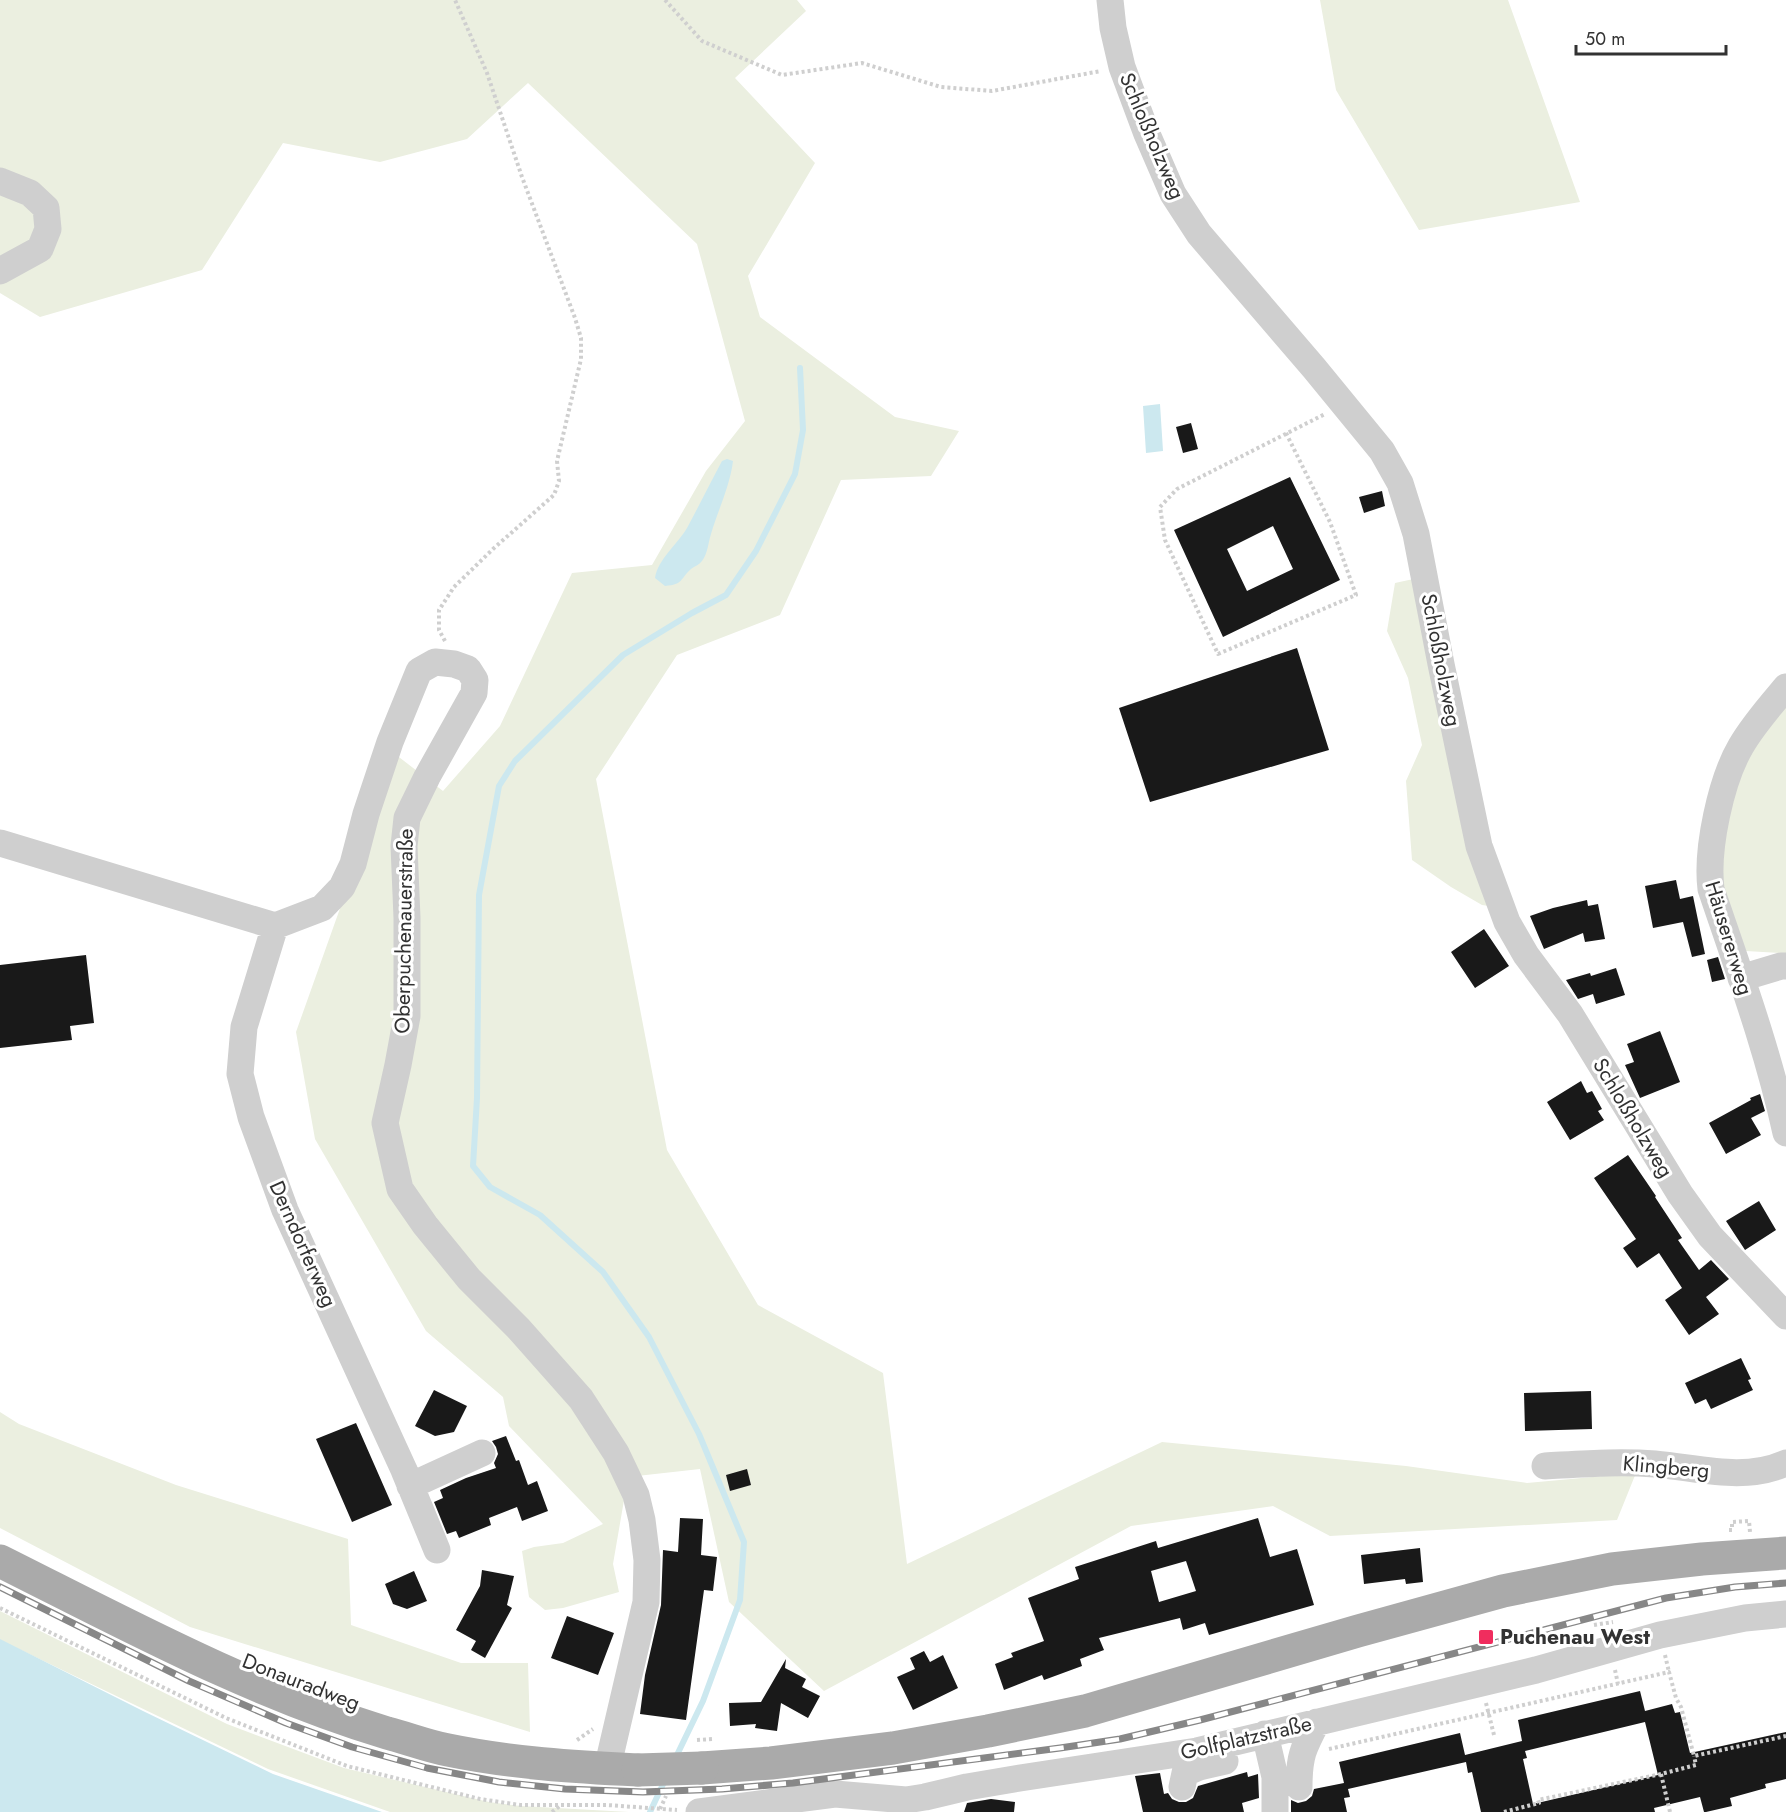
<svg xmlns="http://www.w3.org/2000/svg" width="1786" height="1812" font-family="Jost,sans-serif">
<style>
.green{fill:#ebefe0}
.water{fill:#cce8ef}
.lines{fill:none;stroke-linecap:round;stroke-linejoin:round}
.stream{stroke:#cce8ef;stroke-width:6}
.building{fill:#191919;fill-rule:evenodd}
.path{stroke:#cfcfcf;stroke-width:4;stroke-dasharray:3 3;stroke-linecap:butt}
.minor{stroke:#cfcfcf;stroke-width:27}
.major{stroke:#aaa;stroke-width:33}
.rail-casing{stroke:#878787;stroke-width:7}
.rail{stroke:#fff;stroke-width:4.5;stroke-dasharray:14;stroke-linecap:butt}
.major-bridge{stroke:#aaa;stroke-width:33}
.poi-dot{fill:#f02d5e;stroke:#fff;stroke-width:2}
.labels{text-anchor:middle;stroke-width:6;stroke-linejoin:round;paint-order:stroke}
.street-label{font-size:21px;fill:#323232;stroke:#fff}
.poi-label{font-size:21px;font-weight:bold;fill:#323232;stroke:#fff;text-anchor:start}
</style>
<rect width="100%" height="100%" fill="#fff"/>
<path class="green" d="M0 0H797L806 11 735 78 815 163 748 276 760 317 895 417 959 431 931 476 841 480 780 615 677 655 596 779 667 1150 758 1305 883 1373 907 1564 1162 1442 1406 1466 1527 1483 1636 1473 1617 1520 1330 1536 1273 1506 1131 1526 824 1691 729 1602 700 1469 628 1477 613 1564 619 1592 563 1608 545 1610 529 1597 522 1551 534 1547 563 1543 603 1524 509 1426 503 1397 426 1331 315 1139 296 1032 395 754 443 791 500 726 572 573 652 565 706 471 745 421 697 244 528 83 467 139 380 162 283 143 202 270 40 317 0 293Z
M1320 0H1508L1580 202 1419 230 1336 90Z
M1418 578 1496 907 1482 905 1451 887 1412 860 1406 781 1422 745 1408 678 1387 631 1395 583Z
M1786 700V955L1781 953 1746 951 1717 872 1733 781Z
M0 1412 19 1424 176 1485 348 1539 351 1625 461 1663H528L530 1732 190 1627 0 1528Z
M0 1611 227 1724 344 1768 489 1802 521 1806 629 1812H390L268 1769 0 1640Z"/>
<path class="water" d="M1160 404 1163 451 1146 453 1143 406Z
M727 459 733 461C730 486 718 510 711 534 708 543 708 553 702 561 699 565 695 566 691 569 679 580 684 584 665 586L655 578C658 559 677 545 687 528 699 506 710 483 722 461Z
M0 1639 143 1711 273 1774 382 1812H0Z"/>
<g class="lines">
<path class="stream" d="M676 1757 703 1701 740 1600 744 1542 699 1434 649 1337 603 1272 540 1215 490 1187 473 1166 477 1098 479 895 499 786 515 761 623 655 692 613 726 595 756 551 795 474 803 430 800 368
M650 1812 665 1780"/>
</g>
<path class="building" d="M1191 423 1198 449 1183 453 1176 427Z
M1290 477 1340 580 1223 637 1174 530ZM1273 526 1293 569 1247 591 1227 549Z
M1382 491 1385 506 1364 513 1359 497Z
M1297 648 1329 750 1150 802 1119 708Z
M1676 880 1680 899 1693 896 1705 954 1692 957 1683 922 1653 928 1645 886Z
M1587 900 1588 906 1598 904 1605 939 1585 942 1583 933 1544 949 1530 916 1553 908Z
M1484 929 1509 966 1475 988 1451 952Z
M86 955 94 1023 70 1026 72 1040 0 1048V965Z
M1718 957 1725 979 1712 982 1707 960Z
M1616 968 1625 995 1596 1004 1593 994 1578 999 1566 980 1590 973 1591 976Z
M1660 1031 1680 1082 1640 1098 1625 1065 1634 1062 1627 1044Z
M1581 1081 1587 1093 1592 1091 1602 1109 1598 1111 1604 1120 1570 1140 1547 1102Z
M1760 1094 1765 1111 1751 1118 1761 1135 1726 1154 1709 1123 1751 1100 1750 1098Z
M1628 1155 1656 1196 1655 1197 1682 1238 1678 1240 1699 1270 1711 1260 1729 1279 1706 1297 1719 1314 1689 1335 1665 1300 1682 1288 1659 1253 1637 1268 1623 1248 1636 1239 1594 1178Z
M1759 1201 1776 1230 1745 1250 1726 1221Z
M1741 1358 1751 1379 1748 1380 1753 1390 1711 1409 1706 1399 1695 1404 1685 1383Z
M434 1390 467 1406 454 1432 435 1436 415 1426Z
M1591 1391 1592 1429 1525 1431 1524 1393Z
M356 1423 392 1505 352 1522 316 1439Z
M506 1436 516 1461 519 1460 528 1485 537 1481 548 1511 522 1521 517 1507 489 1518 491 1525 459 1538 456 1531 447 1534 434 1502 443 1498 440 1490 466 1478 496 1468 494 1463 498 1454 496 1447 492 1441Z
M747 1469 751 1485 730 1491 726 1475Z
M680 1518 703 1519 701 1555 717 1557 713 1591 704 1590 686 1720 640 1714 645 1675 661 1605 663 1550 678 1552Z
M1258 1518 1270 1557 1297 1549 1314 1605 1209 1635 1205 1623 1183 1630 1180 1618 1099 1638 1104 1650 1080 1659 1082 1666 1044 1680 1042 1675 1004 1690 995 1664 1013 1657 1011 1653 1044 1641 1028 1598 1079 1579 1075 1567 1156 1541 1158 1548ZM1186 1561 1196 1591 1159 1602 1151 1571Z
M1420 1548 1423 1582 1406 1584 1405 1579 1364 1584 1361 1555Z
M482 1570 514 1576 507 1605 512 1608 485 1658 471 1650 476 1641 456 1630 480 1586Z
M414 1571 427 1601 407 1609 393 1604 385 1584Z
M567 1616 614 1633 598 1675 551 1658Z
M924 1651 930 1662 943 1655 958 1688 913 1710 897 1677 915 1669 910 1658Z
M786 1659 785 1668 806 1679 802 1687 820 1696 808 1718 781 1703 777 1731 755 1728 756 1724 730 1726 729 1703 761 1702Z
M1640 1691 1645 1711 1672 1704 1675 1713 1680 1712 1690 1753 1786 1732V1779L1765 1784 1766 1788 1730 1798 1732 1806 1706 1812H1704L1700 1797 1654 1808 1655 1812H1481L1472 1772 1468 1773 1466 1762 1348 1789 1350 1797 1344 1798 1347 1812H1291V1800L1298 1803 1306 1801 1312 1796 1314 1789 1344 1783 1339 1762 1460 1733 1465 1755 1522 1741 1518 1720ZM1645 1722 1658 1775 1533 1804 1523 1759 1527 1758 1525 1751Z
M1247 1772 1248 1777 1258 1774 1259 1798 1242 1803 1244 1812H1143L1135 1776 1160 1773 1164 1794 1168 1793 1172 1799 1179 1802H1186L1193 1798 1198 1786Z
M991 1799 1015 1802 1014 1812H964L967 1803Z"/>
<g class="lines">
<path class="path" d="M665 0 702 41 782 75 862 63 941 87 992 91 1101 71
M1286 433 1330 522 1356 595 1218 654 1165 540 1160 507 1177 489 1325 414
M445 641 439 630V610L454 587 493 549 554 495 559 481 557 461 581 359V338L575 318 522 177 487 73 455 0
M1729 1530H1732V1522L1749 1521 1750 1532
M0 1608 226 1718 347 1766 480 1799 520 1805H607L677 1810
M1594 1625 1613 1622
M1665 1655 1669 1672
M1615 1670 1618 1684
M1486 1703 1494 1735
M577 1740 593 1729
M697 1740 713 1739
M1329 1749 1669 1672 1676 1698 1681 1707 1694 1756 1786 1736
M660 1809 666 1796
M552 1812 561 1805
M1504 1812 1539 1803 1538 1800 1661 1774
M1670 1812 1661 1774 1696 1765 1694 1756"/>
<path class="minor" d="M1110 0 1113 28 1122 67 1147 134 1173 194 1199 234 1314 368 1382 451 1400 483 1416 534 1441 664 1479 846 1507 922 1526 955 1570 1014 1680 1194 1710 1236 1786 1316
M0 181 30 193 46 208 48 229 40 249 0 271
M1786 687C1770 706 1753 725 1741 746 1721 780 1706 849 1711 889 1738 969 1768 1050 1786 1133
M0 843 275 926 322 908 342 887 353 864 366 814 390 742 419 671 435 662 454 664 468 669 475 680 474 693 427 777 407 818 404 846 407 918V1016L398 1065 385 1123 400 1189 425 1225 469 1279 518 1328 581 1399 616 1453 636 1495 642 1520 647 1560 646 1602 607 1769
M275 926 244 1027 240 1074 251 1117 285 1210 404 1470 437 1550
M1741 978 1781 966H1786
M1545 1466C1582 1464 1618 1461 1655 1464 1700 1468 1743 1482 1786 1463
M410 1486 482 1453
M1265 1734 1275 1777V1812
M1182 1787 1185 1773 1199 1767 1225 1761
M1299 1787C1299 1757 1303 1748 1317 1722
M699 1812 835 1794 906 1800 925 1797 967 1787 1020 1778 1197 1751 1536 1670 1660 1635 1745 1618 1786 1614"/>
<path class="major" d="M0 1561C126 1624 251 1692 387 1733 407 1738 427 1746 448 1750 511 1763 574 1767 638 1770
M702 1768 771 1763 893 1748 988 1731 1085 1711 1358 1631 1503 1591 1612 1569 1702 1559 1786 1553"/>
<g class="rail-casing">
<path id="rail" d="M0 1587 189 1681 286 1723 352 1747 427 1768 499 1782 565 1789 643 1792 722 1789 793 1783 1060 1748 1120 1739 1200 1720 1666 1598 1735 1587 1786 1583"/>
</g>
<use href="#rail" class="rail"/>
<path class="major-bridge" d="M638 1770 702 1768"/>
</g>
<rect class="poi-dot" x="1478" y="1629" width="16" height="16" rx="3"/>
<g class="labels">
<g class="street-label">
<text transform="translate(1152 136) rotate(67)" y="7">Schloßholzweg</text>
<text transform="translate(1441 660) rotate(79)" y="7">Schloßholzweg</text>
<text transform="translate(404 931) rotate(-89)" y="7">Oberpuchenauerstraße</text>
<text transform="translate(1729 938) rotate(73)" y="7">Häusererweg</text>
<text transform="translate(1633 1118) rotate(59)" y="7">Schloßholzweg</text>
<text transform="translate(303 1244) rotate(66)" y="7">Derndorferweg</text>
<text transform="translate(1666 1467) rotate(5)" y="7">Klingberg</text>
<text transform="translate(301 1682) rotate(21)" y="7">Donauradweg</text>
<text transform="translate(1246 1738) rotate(-13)" y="7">Golfplatzstraße</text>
</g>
<g class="poi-label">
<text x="1500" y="1644">Puchenau West</text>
</g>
</g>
<path d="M1576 45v9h150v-9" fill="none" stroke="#323232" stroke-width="3"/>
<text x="1585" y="45" font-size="18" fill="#323232" stroke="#ffffff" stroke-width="4.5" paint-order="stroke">50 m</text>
</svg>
